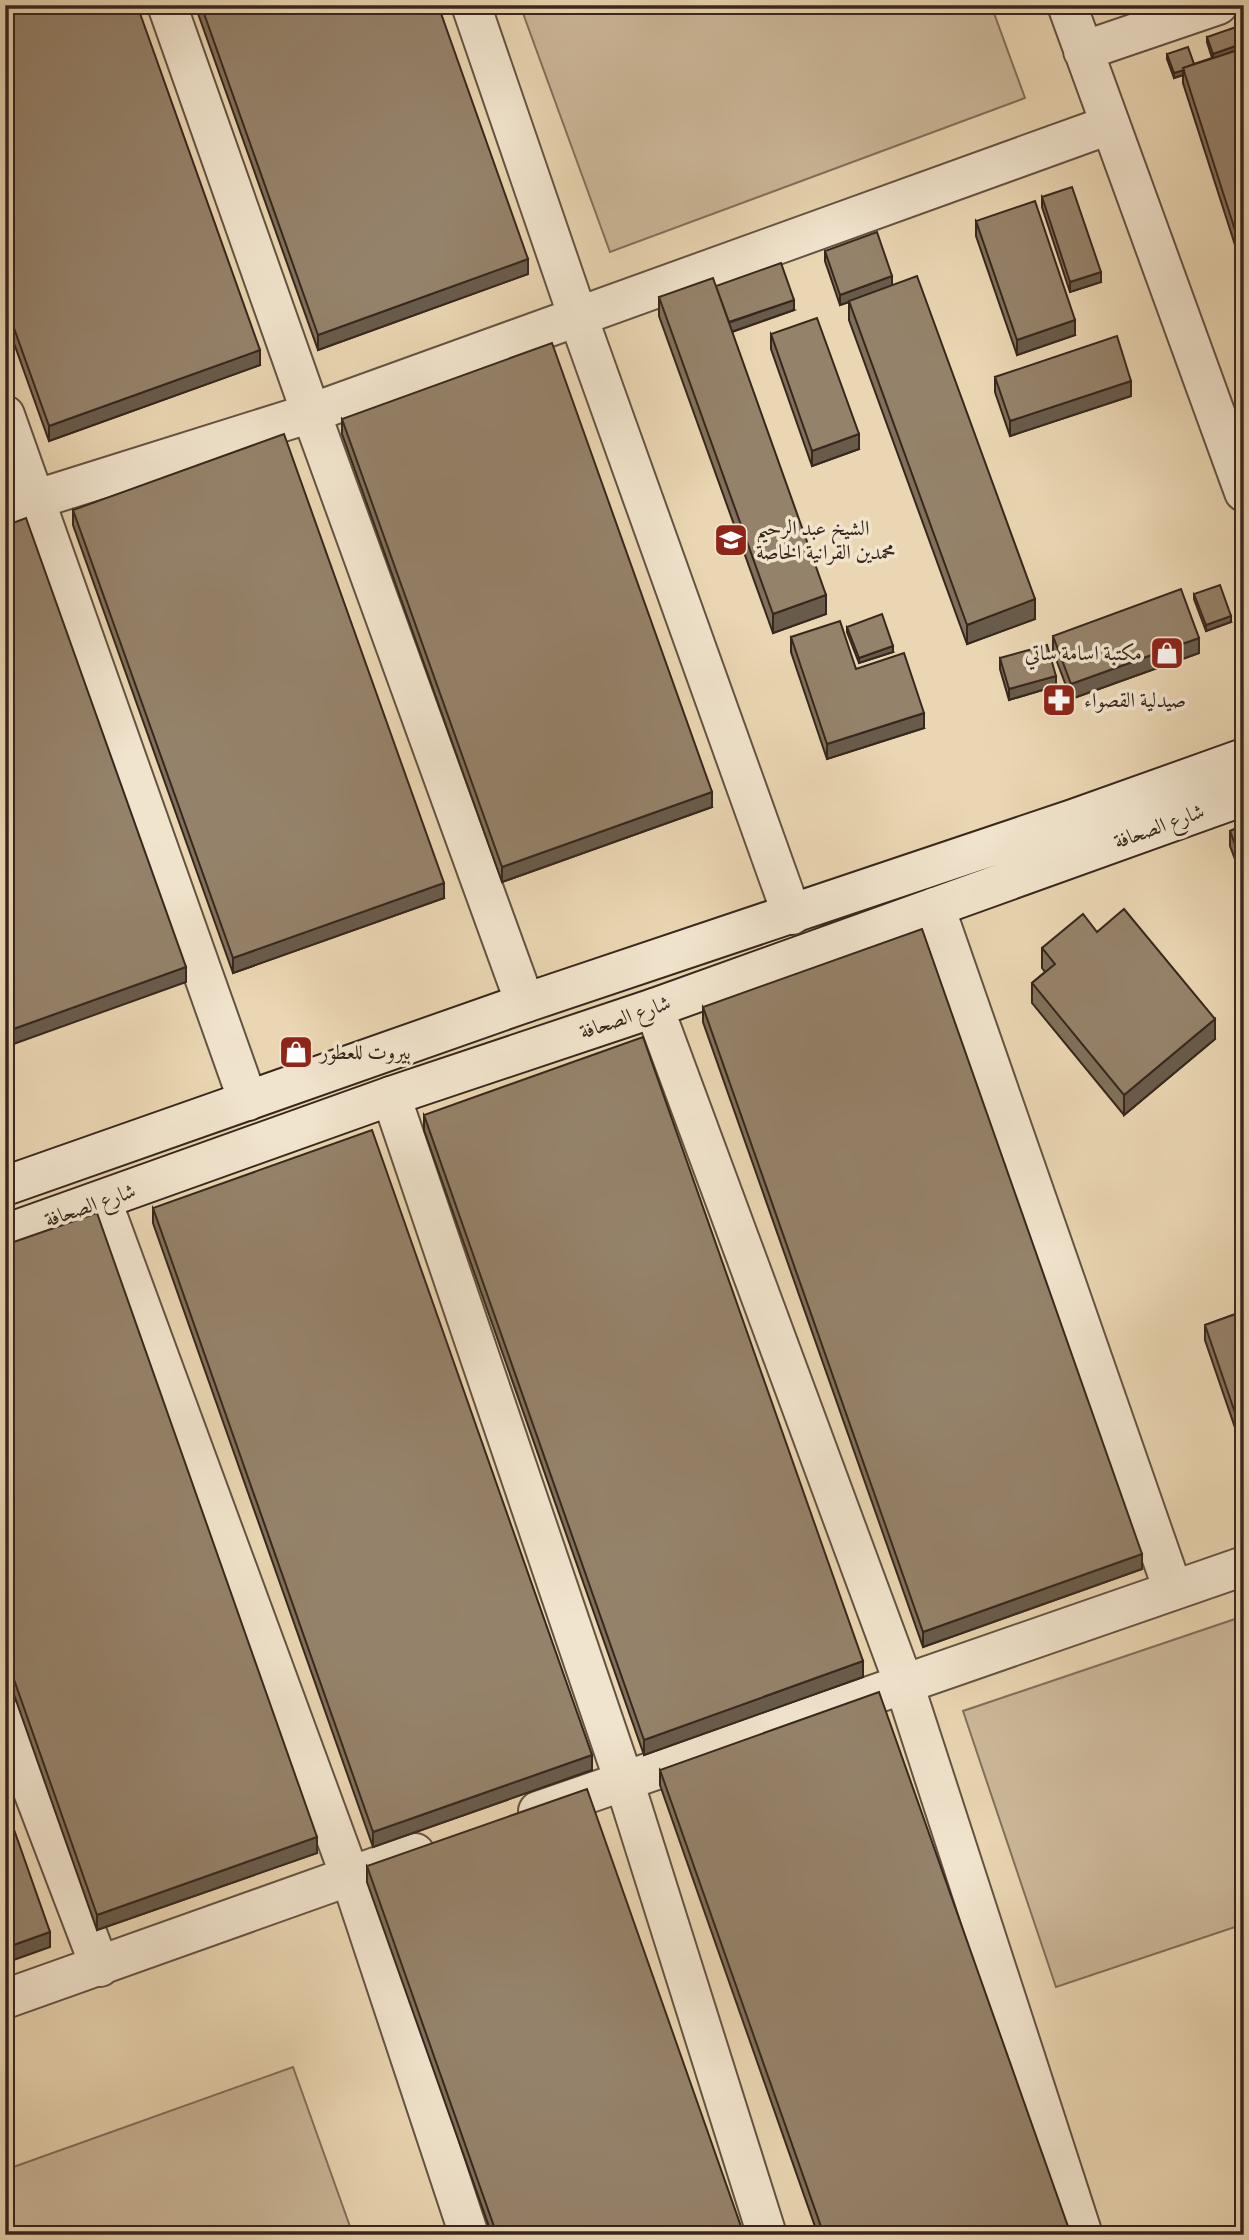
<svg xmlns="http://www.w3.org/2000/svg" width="1249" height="2240" font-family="'IM FELL Great Primer',Amiri,serif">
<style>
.green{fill:#ccb899;stroke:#82705b;stroke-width:2}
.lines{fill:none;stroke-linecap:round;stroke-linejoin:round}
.street-casing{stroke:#645342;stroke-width:42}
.secondary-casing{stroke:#38271d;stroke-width:42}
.street{stroke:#f1e4cd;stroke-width:38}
.secondary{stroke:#f1e4cd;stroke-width:38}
.wall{fill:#80705b;stroke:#38271d;stroke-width:2}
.shaded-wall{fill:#685b4a;stroke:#38271d;stroke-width:2}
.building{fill:#95826a;stroke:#38271d;stroke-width:2}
.labels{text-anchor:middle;stroke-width:7;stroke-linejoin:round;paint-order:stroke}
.poi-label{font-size:21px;fill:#38271d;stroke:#f1e4cd;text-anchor:start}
.street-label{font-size:21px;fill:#38271d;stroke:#f1e4cd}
</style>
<rect width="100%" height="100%" fill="#ead6b2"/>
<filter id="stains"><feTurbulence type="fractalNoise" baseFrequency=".00286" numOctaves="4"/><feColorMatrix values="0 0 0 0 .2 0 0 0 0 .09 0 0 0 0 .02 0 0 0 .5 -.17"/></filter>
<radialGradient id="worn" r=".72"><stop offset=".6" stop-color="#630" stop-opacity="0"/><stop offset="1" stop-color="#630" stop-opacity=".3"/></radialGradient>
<path class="green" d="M520 5H991L1025 98 610 252Z
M1244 1616V1924L1056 1987 963 1711Z
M293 2067 353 2235H5V2170Z"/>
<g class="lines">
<g class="street-casing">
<path id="street" d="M167 5 311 413 525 1003
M471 5 578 317 792 915
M1067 5 1244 492
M1083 51 1218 5
M5 415 248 1101
M5 509 311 413 1109 125
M935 907 1173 1590
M654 1008 904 1684 1083 2235
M391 1096 624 1781 767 2235
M102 1201 350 1876 469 2235
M5 1718 100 1967
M538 1811 1244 1566
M5 1999 415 1853"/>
</g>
<g class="secondary-casing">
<path id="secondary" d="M5 1186 525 1003 1073 819 1244 758
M5 1234 391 1096 654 1008 1244 796"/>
</g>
<use href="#street" class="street"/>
<use href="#secondary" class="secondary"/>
</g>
<path class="wall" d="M5 5 260 365 49 441 5 318Z
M195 5H438L528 274 318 350Z
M1207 37 1232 52 1244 48V273L1183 83V75L1174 78 1167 59V54L1194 64 1212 58 1207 42Z
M1042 197 1101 282 1070 292 1042 207Z
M976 221 1075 335 1017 355 976 236Z
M825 251 892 285 1035 619 967 644 849 320V302L840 305 825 261Z
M716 286 794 310 732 332 826 614 773 633 659 316V297Z
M1244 316V340L1239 328V318Z
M771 334 859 449 812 466 771 349Z
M995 377 1131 396 1010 436 995 392Z
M342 419 712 807 502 882 342 434Z
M73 510 444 898 233 973 73 525Z
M1194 594 1231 622 1206 631 1194 599Z
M847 627 893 652 859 663 847 632Z
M1053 636 1199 653 1071 699 1053 651Z
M791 637 856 669 924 728 827 759 791 652Z
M1000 658 1056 686 1009 700 1000 669Z
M1244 825 1241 875 1230 846V831Z
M1097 932 1215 1039 1124 1115 1032 1003V983L1045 972 1042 968V948Z
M703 1007 1142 1569 923 1647 703 1022Z
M424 1115 863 1677 644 1755 424 1130Z
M153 1208 592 1770 373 1847 153 1223Z
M5 1245 317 1853 97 1930 5 1669Z
M1244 1311V1454L1205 1340V1325Z
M660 1770 1071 2235H818L660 1785Z
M367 1866 744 2235H492L367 1882Z"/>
<path class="shaded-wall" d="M1244 43V48L1213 59V54Z
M1183 70V75L1174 78V73Z
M528 259V274L318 350V335Z
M1101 272V282L1070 292V282Z
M892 276V287L840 305V295Z
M794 300V310L728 333V323Z
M1075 320V335L1017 355V340Z
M260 350V365L49 441V426Z
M1131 381V396L1010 436V421Z
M859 434V449L812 466V451Z
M826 595V614L773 633V614Z
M1035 599V619L967 644V625Z
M1231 616V622L1206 631V625Z
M1199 638V653L1071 699V684Z
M893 646V652L859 663V658Z
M1056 676V686L1009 700V689Z
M924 713V728L827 759V744Z
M712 792V807L502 882V867Z
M1244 859V874L1241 875V860Z
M444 883V898L233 973V958Z
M186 967V982L5 1047V1032Z
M1215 1019V1039L1124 1115V1095Z
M1142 1554V1569L923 1647V1632Z
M863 1661V1677L644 1755V1740Z
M592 1755V1770L373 1847V1832Z
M317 1837V1853L97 1930V1915Z
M50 1932V1947L5 1963V1948Z"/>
<path class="building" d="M5 5H137L260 350 49 426 5 303Z
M201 5H438L528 259 318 335Z
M1239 26 1244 38V43L1213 54 1207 37Z
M1188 47 1194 64 1183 68 1184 70 1174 73 1167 54Z
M1244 48V258L1183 68Z
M1072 187 1101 272 1070 282 1042 197Z
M1035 201 1075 320 1017 340 976 221Z
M877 232 892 276 840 295 825 251Z
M781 263 794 300 729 322 716 286Z
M917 276 1035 599 967 625 849 301Z
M713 278 826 595 773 614 659 297Z
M1244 316V329L1239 318Z
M817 318 859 434 812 451 771 334Z
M1117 336 1131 381 1010 421 995 377Z
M552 343 712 792 502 867 342 419Z
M284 434 444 883 233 958 73 510Z
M26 518 186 967 5 1032V526Z
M1220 585 1231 616 1206 625 1194 594Z
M1181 589 1199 638 1071 684 1053 636Z
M882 614 893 646 859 658 847 627Z
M840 621 856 669 904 653 924 713 827 744 791 637Z
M1047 645 1056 676 1009 689 1000 658Z
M1244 825V859L1241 860 1230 831Z
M1124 909 1215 1019 1124 1095 1032 983 1055 964 1042 948 1083 914 1097 932Z
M922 929 1142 1554 923 1632 703 1007Z
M643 1037 863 1661 644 1740 424 1115Z
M372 1130 592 1755 373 1832 153 1208Z
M97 1213 317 1837 97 1915 5 1654V1245Z
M1244 1311V1439L1205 1325Z
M879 1692 1071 2235H824L660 1770Z
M587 1789 744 2235H497L367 1866Z
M5 1804 50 1932 5 1948Z"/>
<defs>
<g id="school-square" transform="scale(1.75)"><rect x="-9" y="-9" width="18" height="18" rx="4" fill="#8f2418" stroke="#f1e4cd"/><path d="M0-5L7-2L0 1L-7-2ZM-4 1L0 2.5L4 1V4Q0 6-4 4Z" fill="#fff"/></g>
<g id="shop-square" transform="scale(1.75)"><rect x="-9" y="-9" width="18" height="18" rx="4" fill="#8f2418" stroke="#f1e4cd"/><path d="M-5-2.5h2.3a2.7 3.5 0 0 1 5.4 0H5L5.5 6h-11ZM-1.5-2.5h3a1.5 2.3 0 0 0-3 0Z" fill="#fff"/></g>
<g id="pharmacy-square" transform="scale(1.75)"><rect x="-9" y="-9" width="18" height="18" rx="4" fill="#8f2418" stroke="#f1e4cd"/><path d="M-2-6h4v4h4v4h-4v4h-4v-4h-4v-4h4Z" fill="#fff"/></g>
</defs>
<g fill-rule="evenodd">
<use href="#school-square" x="731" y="540"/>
<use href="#shop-square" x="1167" y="653"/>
<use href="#pharmacy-square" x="1059" y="700"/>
<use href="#shop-square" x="296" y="1052"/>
</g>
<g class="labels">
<g class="poi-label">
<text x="756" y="535">الشيخ عبد الرحيم<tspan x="756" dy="24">محمدين القرانية الخاصة</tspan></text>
<text x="1142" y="660" text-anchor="end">مكتبة اسامة ساتي</text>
<text x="1084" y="707">صيدلية القصواء</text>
<text x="320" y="1059">بيروت للعطور</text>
</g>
<g class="street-label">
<text transform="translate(1159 826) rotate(-20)" y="7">شارع الصحافة</text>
<text transform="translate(625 1017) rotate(-19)" y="7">شارع الصحافة</text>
<text transform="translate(90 1205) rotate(-19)" y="7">شارع الصحافة</text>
</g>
</g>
<rect width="1249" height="2240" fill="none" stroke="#ead6b2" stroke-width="28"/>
<rect x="7" y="7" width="1235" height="2226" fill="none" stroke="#38271d" stroke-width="3.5"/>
<rect x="14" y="14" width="1221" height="2212" fill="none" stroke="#38271d" stroke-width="2"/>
<rect width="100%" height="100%" filter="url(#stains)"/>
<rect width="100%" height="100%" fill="url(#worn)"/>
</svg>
